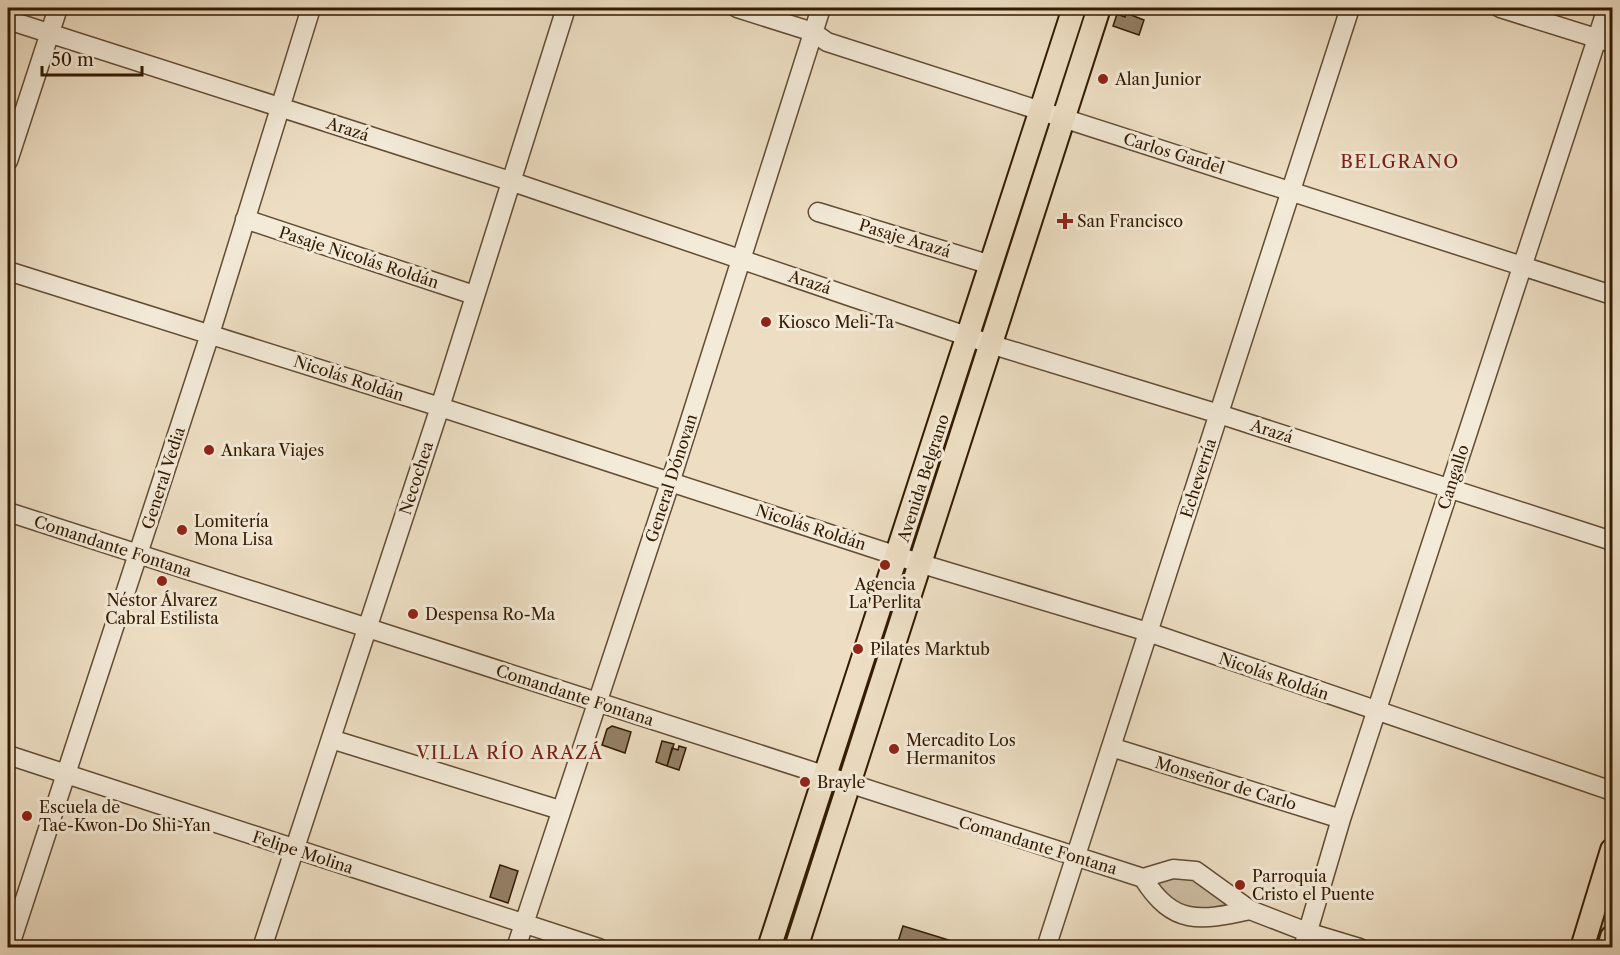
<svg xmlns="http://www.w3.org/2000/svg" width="1620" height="955" font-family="'Libre Caslon Text',serif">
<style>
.green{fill:#cdbda2;stroke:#806c52;stroke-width:1.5}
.building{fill:#948066;stroke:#331b01;stroke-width:1.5}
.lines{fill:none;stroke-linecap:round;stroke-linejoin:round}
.minor-casing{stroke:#624c32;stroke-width:21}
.major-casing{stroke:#331b01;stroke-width:26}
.minor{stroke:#f3ead8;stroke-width:18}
.major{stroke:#eddec3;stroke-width:22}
.poi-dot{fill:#8f2418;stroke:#f3ead8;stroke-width:2}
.labels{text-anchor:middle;stroke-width:6;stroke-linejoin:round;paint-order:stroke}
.poi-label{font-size:16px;fill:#331b01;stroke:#f3ead8;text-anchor:start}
.street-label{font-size:16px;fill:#331b01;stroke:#f3ead8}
.neighbourhood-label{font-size:18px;letter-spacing:1.5px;fill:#7a1f14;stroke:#f3ead8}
</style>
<rect width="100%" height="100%" fill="#eddec3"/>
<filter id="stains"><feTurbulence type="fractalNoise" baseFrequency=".00333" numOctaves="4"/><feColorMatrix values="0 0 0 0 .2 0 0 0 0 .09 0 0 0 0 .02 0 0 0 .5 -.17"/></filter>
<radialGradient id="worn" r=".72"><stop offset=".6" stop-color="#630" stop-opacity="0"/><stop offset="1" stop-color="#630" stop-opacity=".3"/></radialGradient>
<path class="green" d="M1046 120 1055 123 992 320 983 317Z
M967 353 977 356 918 542 907 538Z
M901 572 909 575 845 772 838 769Z
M828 789 840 792 790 947 777 948Z
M1189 875 1228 904C1205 923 1171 907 1155 885L1165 878Z
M1612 876V915L1602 947 1589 948Z"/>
<path class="building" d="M1126 13 1144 20 1139 35 1113 26 1117 14 1125 17Z
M612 726 631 732 625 753 602 745 607 729Z
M662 741 674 744 667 766 656 762Z
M679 746 686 748 679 770 667 766 672 748 678 750Z
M500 865 518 871 508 903 490 897Z
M903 926 965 945V948H896Z"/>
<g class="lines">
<g class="minor-casing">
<path id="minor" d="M737 8 813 32 827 42 1612 295
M1500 8 1612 43
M8 20 510 181 993 345 1219 414 1612 541
M8 161 58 8
M818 212 991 265
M245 219 474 295
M8 271 440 407 922 564 1148 632 1612 791
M8 512 1143 878 1173 869 1196 871 1250 910 1307 932 1360 948
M331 739 560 810
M1111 747 1341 819
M8 755 599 948
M1143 878C1173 926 1200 921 1250 910
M9 948 210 334 311 8
M262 948 440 407 566 8
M516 948 670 483 821 8
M1046 948 1350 8
M1303 948 1341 819 1607 8"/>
</g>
<g class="major-casing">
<path id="major" d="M769 948 1074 8
M796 948 1099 8
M1582 948 1612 850
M1609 948 1612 937"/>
</g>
<use href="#minor" class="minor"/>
<use href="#major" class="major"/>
</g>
<g class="poi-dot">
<circle cx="1103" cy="79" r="6"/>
<path d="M1062 212h6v6h6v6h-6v6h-6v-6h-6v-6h6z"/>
<circle cx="766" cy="322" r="6"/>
<circle cx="209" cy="450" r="6"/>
<circle cx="182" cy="530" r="6"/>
<circle cx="885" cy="565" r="6"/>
<circle cx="162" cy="581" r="6"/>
<circle cx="413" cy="614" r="6"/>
<circle cx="858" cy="649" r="6"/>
<circle cx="894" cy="749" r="6"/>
<circle cx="805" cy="782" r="6"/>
<circle cx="27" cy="816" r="6"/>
<circle cx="1240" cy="885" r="6"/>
</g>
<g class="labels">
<g class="poi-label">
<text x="1115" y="85">Alan Junior</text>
<text x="1077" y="227">San Francisco</text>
<text x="778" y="328">Kiosco Meli-Ta</text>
<text x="221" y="456">Ankara Viajes</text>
<text x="194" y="527">Lomitería<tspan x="194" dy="18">Mona Lisa</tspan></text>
<text x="885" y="590" text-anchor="middle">Agencia<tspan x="885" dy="18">La Perlita</tspan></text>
<text x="162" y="606" text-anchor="middle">Néstor Álvarez<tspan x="162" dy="18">Cabral Estilista</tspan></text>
<text x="425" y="620">Despensa Ro-Ma</text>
<text x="870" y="655">Pilates Marktub</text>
<text x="906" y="746">Mercadito Los<tspan x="906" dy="18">Hermanitos</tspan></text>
<text x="817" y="788">Brayle</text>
<text x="39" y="813">Escuela de<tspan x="39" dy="18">Tae-Kwon-Do Shi-Yan</tspan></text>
<text x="1252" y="882">Parroquia<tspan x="1252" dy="18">Cristo el Puente</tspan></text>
</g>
<g class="street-label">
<text transform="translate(348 129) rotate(18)" y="6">Arazá</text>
<text transform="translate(1174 153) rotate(17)" y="6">Carlos Gardel</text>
<text transform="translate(905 238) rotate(17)" y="6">Pasaje Arazá</text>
<text transform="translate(359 257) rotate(18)" y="6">Pasaje Nicolás Roldán</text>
<text transform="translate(810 282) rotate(18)" y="6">Arazá</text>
<text transform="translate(349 378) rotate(18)" y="6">Nicolás Roldán</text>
<text transform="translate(1272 431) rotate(18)" y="6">Arazá</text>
<text transform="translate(1453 477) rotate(-72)" y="6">Cangallo</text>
<text transform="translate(163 478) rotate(-72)" y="6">General Vedia</text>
<text transform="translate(416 478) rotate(-72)" y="6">Necochea</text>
<text transform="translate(671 478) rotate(-72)" y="6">General Dónovan</text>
<text transform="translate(923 478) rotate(-72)" y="6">Avenida Belgrano</text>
<text transform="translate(1198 478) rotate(-72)" y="6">Echeverría</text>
<text transform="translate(811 527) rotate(18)" y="6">Nicolás Roldán</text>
<text transform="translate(113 546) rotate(18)" y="6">Comandante Fontana</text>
<text transform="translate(1274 676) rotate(19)" y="6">Nicolás Roldán</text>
<text transform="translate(575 695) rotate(18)" y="6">Comandante Fontana</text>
<text transform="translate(1226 783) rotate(17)" y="6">Monseñor de Carlo</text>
<text transform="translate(1038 845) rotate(17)" y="6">Comandante Fontana</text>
<text transform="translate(303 852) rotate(18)" y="6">Felipe Molina</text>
</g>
<g class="neighbourhood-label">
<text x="1400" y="168">BELGRANO</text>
<text x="510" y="759">VILLA RÍO ARAZÁ</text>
</g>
</g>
<rect width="1620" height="955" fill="none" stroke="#eddec3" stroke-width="30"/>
<rect x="9" y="9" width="1602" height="937" fill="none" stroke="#331b01" stroke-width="3"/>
<rect x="15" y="15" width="1590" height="925" fill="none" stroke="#331b01" stroke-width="1.5"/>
<path d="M42 66v9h100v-9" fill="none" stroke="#331b01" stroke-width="3"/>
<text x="51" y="66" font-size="18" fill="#331b01" stroke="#f3ead8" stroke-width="4.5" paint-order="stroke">50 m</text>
<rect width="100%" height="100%" filter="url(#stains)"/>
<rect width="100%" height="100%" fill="url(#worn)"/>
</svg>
